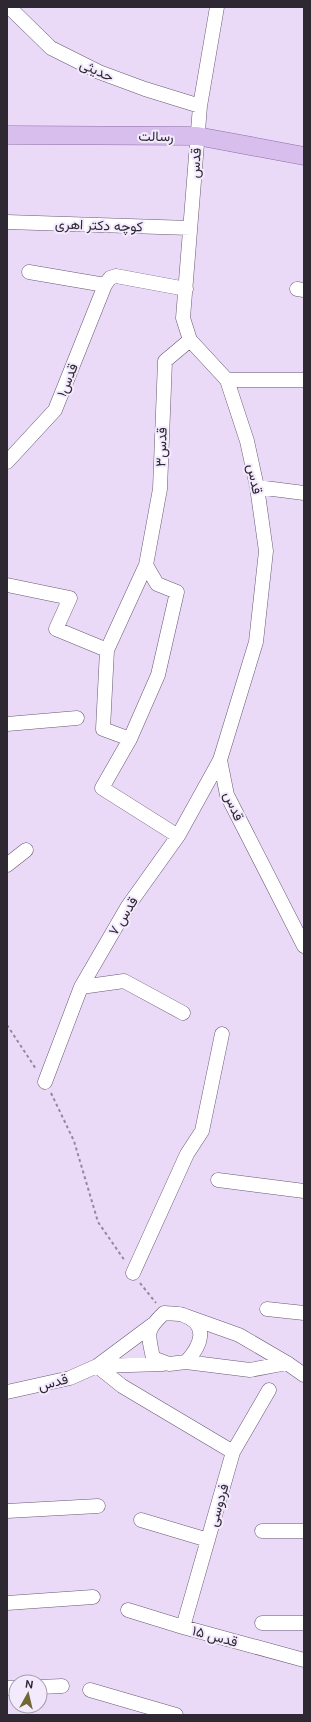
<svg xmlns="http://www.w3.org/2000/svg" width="311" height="1722" font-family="'DM Sans',Vazirmatn,sans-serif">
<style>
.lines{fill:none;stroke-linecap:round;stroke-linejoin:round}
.minor-casing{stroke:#675973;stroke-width:15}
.major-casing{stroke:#8c6ea4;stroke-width:19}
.path{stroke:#94889d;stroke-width:2;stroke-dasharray:3 3;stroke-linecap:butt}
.minor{stroke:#fff;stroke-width:14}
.major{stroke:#d8beed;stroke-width:18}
.labels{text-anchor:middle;stroke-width:4;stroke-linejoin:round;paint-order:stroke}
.street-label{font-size:14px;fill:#2e2833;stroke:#f4eafd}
</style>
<rect width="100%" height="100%" fill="#eadaf8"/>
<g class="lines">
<g class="minor-casing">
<path id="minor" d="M9 7 51 48 99 72 145 89 200 106
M217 7 200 106 183 318 190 340 227 380 247 441 257 487 266 551 256 642 220 760 227 795 304 946
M7 222 190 228
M29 272 105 285
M297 289 304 290
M227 380H304
M7 462 55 410 105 285 110 278 116 276 186 289
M257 487 304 493
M146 565 157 584 177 592 158 675 130 739 102 788 178 836
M7 585 70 598 56 629 107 650
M7 724 77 718
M130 739 103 729 107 650 146 565 160 489 165 361 190 340
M7 865 26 850
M81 987 124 981 183 1013
M45 1082 81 987 128 906 178 836 220 760
M218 1180 304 1191
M133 1273 187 1154 202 1131 222 1034
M267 1309 304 1313
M183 1315 239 1335 287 1363 250 1370 186 1362 169 1364 153 1358C148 1333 145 1331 164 1313 170 1314 178 1313 183 1315 210 1324 201 1346 186 1362
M152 1325 97 1366 163 1364
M287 1363 304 1375
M7 1392 70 1378 97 1366 122 1386 233 1452
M7 1511 98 1506
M141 1520 208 1540
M262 1531H304
M7 1603 93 1597
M128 1610 183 1627 304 1660
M262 1623H304
M183 1627 233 1452 269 1390
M40 1687 62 1686
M7 1688H16
M90 1690 176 1715"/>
</g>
<g class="major-casing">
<path id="major" d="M7 135 197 136 304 156"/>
</g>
<path class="path" d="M7 1025 36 1069
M51 1093 74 1141 98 1222 125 1261
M140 1283 156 1303"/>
<use href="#minor" class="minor"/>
<use href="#major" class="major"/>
</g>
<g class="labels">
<g class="street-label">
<text transform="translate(97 70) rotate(24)" y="5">حدیثی</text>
<text transform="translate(156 136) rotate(1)" y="5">رسالت</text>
<text transform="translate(195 163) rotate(-86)" y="5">قدس</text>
<text transform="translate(99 225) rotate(2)" y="5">کوچه دکتر اهری</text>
<text transform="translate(67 380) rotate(-68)" y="5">قدس۱</text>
<text transform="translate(161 447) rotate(-88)" y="5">قدس۳</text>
<text transform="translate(255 479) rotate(79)" y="5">قدس</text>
<text transform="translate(234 806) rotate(67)" y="5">قدس</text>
<text transform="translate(123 916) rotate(-58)" y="5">قدس ۷</text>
<text transform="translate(53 1382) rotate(-15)" y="5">قدس</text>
<text transform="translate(218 1505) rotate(-74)" y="5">فردوسی</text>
<text transform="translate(215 1636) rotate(15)" y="5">قدس ۱۵</text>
</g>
</g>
<rect width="311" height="1722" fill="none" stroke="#2e2833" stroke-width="16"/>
<g transform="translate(28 1694) rotate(8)"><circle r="19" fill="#f4eafd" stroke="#a59cac"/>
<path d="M0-3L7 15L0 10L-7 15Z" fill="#716734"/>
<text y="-6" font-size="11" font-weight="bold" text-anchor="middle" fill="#2e2833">N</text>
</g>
</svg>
